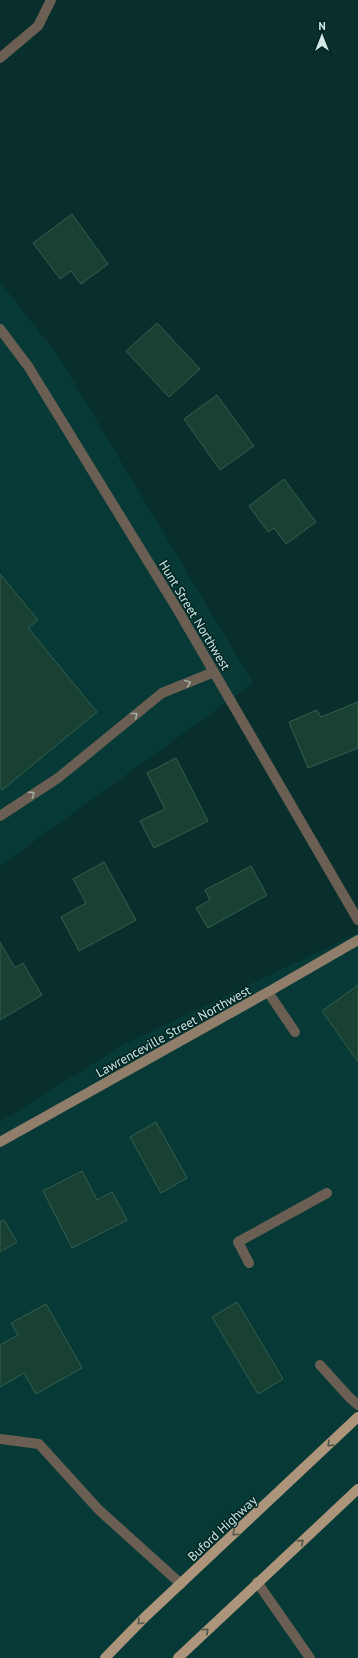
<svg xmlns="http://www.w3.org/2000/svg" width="358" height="1658" font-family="'PT Sans',sans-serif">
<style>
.built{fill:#073a36}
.building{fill:#184133;stroke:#355e4e}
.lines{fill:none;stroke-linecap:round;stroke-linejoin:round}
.lane{stroke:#6b5f53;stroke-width:10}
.street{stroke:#6b5f53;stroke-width:10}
.secondary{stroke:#907d6a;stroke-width:10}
.primary{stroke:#ad957c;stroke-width:10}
.oneway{stroke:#a3aba3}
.oneway2{stroke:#4e574a}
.labels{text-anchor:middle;stroke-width:3;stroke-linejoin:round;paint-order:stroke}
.street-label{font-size:13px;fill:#d0e9e5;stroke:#002522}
</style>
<rect width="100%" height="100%" fill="#082f2c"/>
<path class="built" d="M0 282 57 354 253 683 0 866Z
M358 933V1658H0V1122L123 1045Z"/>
<path class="building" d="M72 214 108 264 81 284 71 271 60 279 33 243Z
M157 323 200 369 169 397 126 351Z
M217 395 254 446 220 470 184 419Z
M284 479 316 522 286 544 274 528 268 532 249 506Z
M0 574 38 620 28 628 97 712 2 790 0 787Z
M358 702V748L308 768 289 722 317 710 321 717Z
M176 758 208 821 154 848 140 821 165 809 147 773Z
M104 862 136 920 79 951 61 917 86 903 73 879Z
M251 866 267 895 208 928 196 908 210 900 205 890Z
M0 942 15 968 23 963 42 995 0 1020Z
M358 985V1062L322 1011Z
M156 1122 187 1178 161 1193 130 1137Z
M82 1171 97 1200 112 1192 127 1220 72 1248 43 1191Z
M4 1220 17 1242 0 1252V1222Z
M237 1302 283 1379 258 1394 212 1317Z
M46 1304 82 1368 36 1394 24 1373 0 1387V1345L18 1335 11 1323Z"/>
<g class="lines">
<path class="lane" d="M0 58 38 26 51 0
M0 816 58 778 162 693 214 672
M268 992 295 1032
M249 1263 238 1242 327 1193
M320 1365 349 1397 358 1405
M0 1439 39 1444 99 1510 181 1584
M257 1582 310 1658"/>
<path class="street" d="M0 329 28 366 179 612 358 920"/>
<path class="secondary" d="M0 1142 268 992 358 940"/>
<path class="primary" d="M105 1658 145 1617 358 1417
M178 1658 358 1489"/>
</g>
<defs><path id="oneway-chevron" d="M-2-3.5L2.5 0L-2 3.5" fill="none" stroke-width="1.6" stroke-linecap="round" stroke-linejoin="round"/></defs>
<g class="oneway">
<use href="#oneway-chevron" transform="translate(188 683) rotate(-22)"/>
<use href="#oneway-chevron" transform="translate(135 715) rotate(-39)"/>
<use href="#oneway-chevron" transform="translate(32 794) rotate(-34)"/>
</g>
<g class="oneway2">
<use href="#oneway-chevron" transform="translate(330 1444) rotate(136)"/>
<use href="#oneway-chevron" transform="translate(235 1533) rotate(137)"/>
<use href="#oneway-chevron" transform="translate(301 1542) rotate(-42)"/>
<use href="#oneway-chevron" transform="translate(140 1622) rotate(134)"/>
<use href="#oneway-chevron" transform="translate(206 1631) rotate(-43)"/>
</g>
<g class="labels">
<g class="street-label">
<text transform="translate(195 615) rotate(59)" y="5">Hunt Street Northwest</text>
<text transform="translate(173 1031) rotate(-29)" y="5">Lawrenceville Street Northwest</text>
<text transform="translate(222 1528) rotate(-43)" y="5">Buford Highway</text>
</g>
</g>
<g transform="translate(322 36)" stroke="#002522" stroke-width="3" paint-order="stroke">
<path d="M0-3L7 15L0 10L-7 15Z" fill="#d0e9e5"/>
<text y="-6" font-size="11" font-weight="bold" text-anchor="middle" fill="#d0e9e5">N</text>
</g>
</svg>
